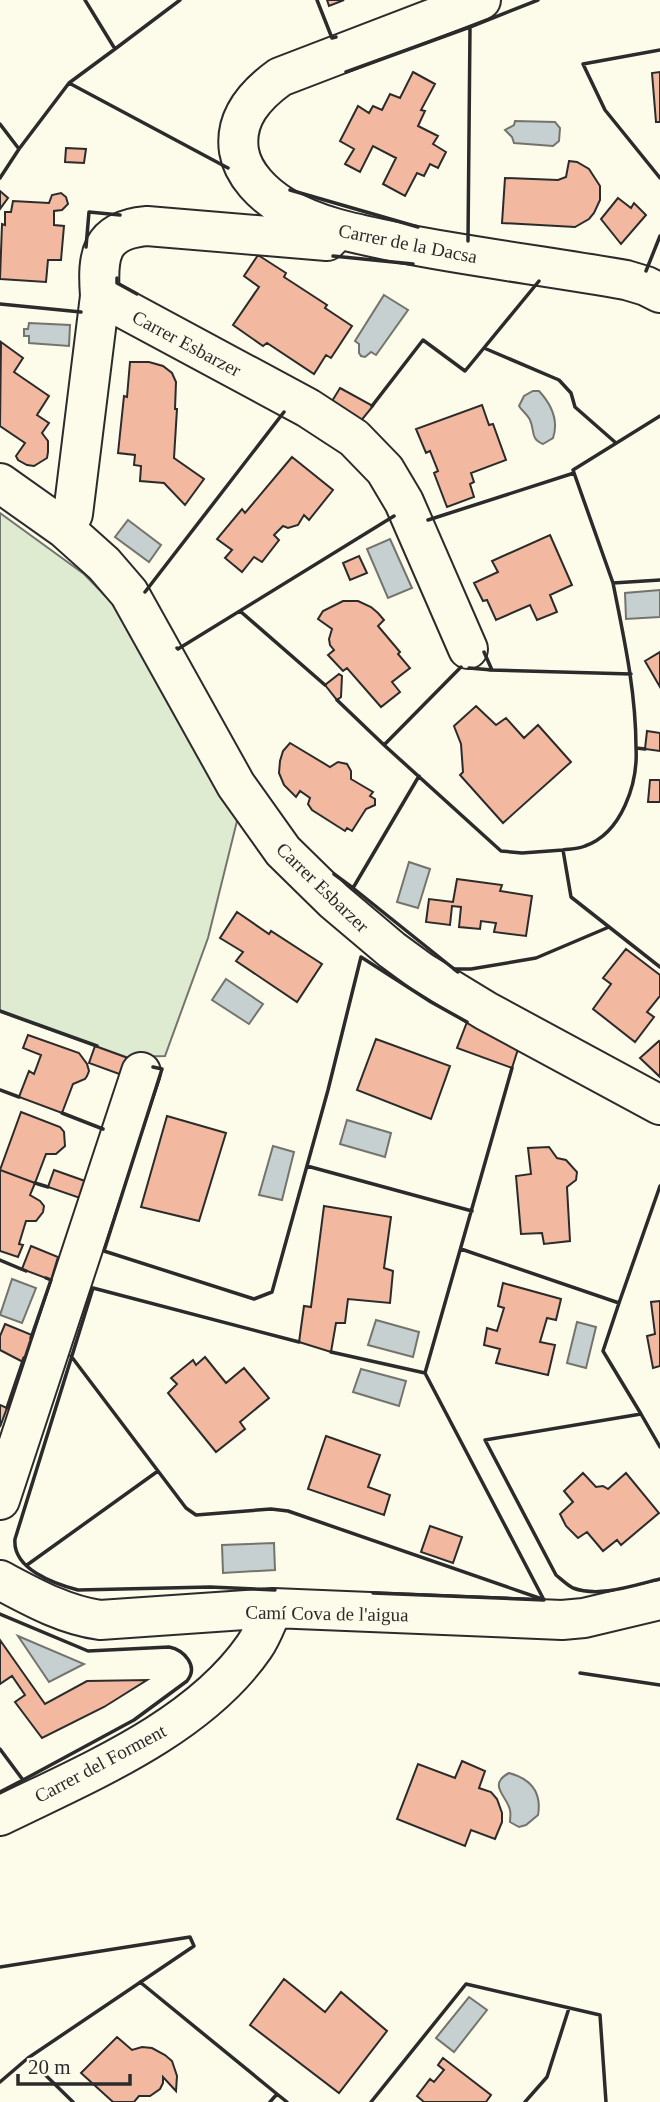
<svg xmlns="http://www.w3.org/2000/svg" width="660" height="2102" font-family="'Times New Roman',serif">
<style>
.green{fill:#deebd1;stroke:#74746e;stroke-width:2}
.water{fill:#c7d0d0;stroke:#74746e;stroke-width:2}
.building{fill:#f2b8a0;stroke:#2b2b2b;stroke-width:2}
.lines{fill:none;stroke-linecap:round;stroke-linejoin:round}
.minor-casing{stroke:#2b2b2b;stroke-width:42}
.minor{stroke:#fdfbea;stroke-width:38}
.wall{stroke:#2b2b2b;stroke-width:3.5}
.labels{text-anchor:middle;stroke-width:5;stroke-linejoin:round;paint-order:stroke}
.street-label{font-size:19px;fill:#2b2b2b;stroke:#fdfbea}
</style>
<rect width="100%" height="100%" fill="#fdfbea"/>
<path class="green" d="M0 513 84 574 117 608 239 813 208 938 165 1056 126 1057 0 1012Z"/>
<path class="water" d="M515 121 555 122 560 128 559 141 553 146 514 143 512 137 505 130 514 125Z
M384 295 408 310 376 355 371 352 365 357 361 356 359 353V344L355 341Z
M29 323 70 325 69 346 29 343V336H24V329H28Z
M533 391H539C551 404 559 420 553 438L543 444C530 439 535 431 530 420 528 415 522 411 519 406L524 396Z
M128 520 161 545 149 562 115 537Z
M390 539 412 588 388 598 367 549Z
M660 590V617L626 619 625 593Z
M409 862 430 869 418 908 397 902Z
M226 979 263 1004 249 1024 212 1000Z
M347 1120 391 1133 385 1157 340 1144Z
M273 1146 294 1152 282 1200 259 1195Z
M12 1279 36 1288 22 1323 0 1315Z
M376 1320 419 1332 413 1357 368 1345Z
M577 1322 596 1327 586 1368 567 1363Z
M361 1369 406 1381 399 1406 353 1392Z
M274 1543 275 1570 223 1573 222 1545Z
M18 1636 84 1664 49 1682Z
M509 1773C531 1779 542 1792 538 1815L526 1825 519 1827 510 1822C510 1818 511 1814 510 1810 507 1796 487 1785 509 1773Z
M469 1997 487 2010 454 2052 436 2038Z"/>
<path class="building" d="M327 0H344L329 6Z
M413 72 435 84 421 110 425 111 418 126 438 136 433 144 446 152 438 168 430 164 424 176 417 173 405 196 383 184 396 158 373 146 360 172 345 164 354 149 340 141 358 106 369 113 373 106 382 110 390 94 400 98Z
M660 72V122H656L652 73Z
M66 148 86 149 84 163 65 162Z
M569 161 577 162 589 169 600 186V200L594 213 589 219 575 227 502 223 505 178 558 180 566 177Z
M0 191 8 198 0 209Z
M61 193 66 197 68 204 62 210 54 211V225L64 226 61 260H48L46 282 0 279 2 224 5 225V212H11L13 201 49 203 52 195Z
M618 198 631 208 634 203 646 215 621 244 601 219Z
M258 255 286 273 284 277 327 305 325 308 352 326 331 358 326 355 314 374 267 343 263 346 233 325 259 287 244 276Z
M1 342 23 358 14 372 49 396 37 415 49 423 42 433 48 441V452L47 458 34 466 27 465 18 460 16 456 25 443 0 426Z
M130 362H149L163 366 172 373 176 382 175 409H177L174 458 204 479 185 505 164 483 140 481 141 466 134 465 135 455 118 453 124 396 127 397Z
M340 388 373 406 360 422 329 406Z
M482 405 489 425 493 424 506 460 471 473 474 482 470 484 474 497 447 507 434 473 438 471 430 451 426 453 416 429Z
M292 457 333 490 309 520 304 515 298 525 288 528 283 526 274 535 279 540 262 562 254 557 242 572 225 558 232 550 217 539 242 509 245 513Z
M550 535 572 585 550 595 557 612 537 620 530 605 496 620 487 600 483 601 474 583 498 572 492 561Z
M359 556 367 573 350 580 343 563Z
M343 601H358L371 607 378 613 384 620 378 626 400 652 398 654 410 668 392 682 400 692 381 707 347 668 343 671 328 655 334 650 330 645 329 639 332 629 318 619 323 611Z
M660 652V687L645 661Z
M339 674 342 676 341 697 337 700 325 685Z
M476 706 496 725 506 718 524 738 538 725 571 762 503 823 460 775 463 772 461 744 454 726Z
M647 731 660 733V751L645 749Z
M290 743 330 767 338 762 347 764 351 771V779L373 792 370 796 375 799V805L366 809 352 831 347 828 345 831 312 810 308 804 310 798 300 791 296 797 284 785 279 773 280 761 283 751Z
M650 780H660V802H648Z
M457 879 502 885 500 891 532 896 526 936 494 932 496 923 481 921 480 929 459 927 461 907 452 906 450 925 426 922 429 899 453 902Z
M237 912 269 934 271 931 322 964 297 1002 236 961 243 952 220 938Z
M626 949 660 975V996L647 1012 654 1017 635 1042 593 1009 611 984 603 978Z
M467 1022 519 1046 512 1068 457 1048Z
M28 1035 79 1053 87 1064 89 1071 87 1076 85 1079 73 1084 62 1113 19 1097 29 1071 34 1074 41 1055 23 1048Z
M376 1039 450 1066 431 1119 357 1090Z
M659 1041 660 1042V1077L640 1058Z
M95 1046 128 1058 122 1075 89 1063Z
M21 1112 60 1127 64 1132 65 1146 56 1154H46L35 1183 0 1170Z
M167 1116 226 1133 199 1221 141 1207Z
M549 1147 557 1158 566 1160 577 1172 576 1180 567 1187 570 1241 544 1244 542 1233 521 1234 516 1176 531 1174 528 1148Z
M0 1170 35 1183 30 1195 40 1201 44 1206 43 1212 36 1221H26L19 1244 23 1245 18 1257 0 1251Z
M54 1170 85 1181 80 1198 48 1187Z
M324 1206 391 1217 384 1268 393 1271 390 1303 348 1299 345 1323H336L331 1352 299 1342 304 1306 311 1307Z
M31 1246 58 1257 51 1280 22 1269Z
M503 1283 561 1299 556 1320 547 1318 540 1342 555 1345 548 1375 496 1363 500 1349 484 1345 487 1328 497 1331 504 1308 498 1306Z
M660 1301V1366L653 1368 647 1336 655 1334 651 1302Z
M5 1324 32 1335 23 1362 0 1350V1336Z
M205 1357 226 1383 244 1368 269 1398 240 1422 245 1429 216 1452 168 1393 177 1384 171 1378 193 1360 196 1365Z
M0 1405 7 1408 0 1427Z
M326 1436 380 1455 368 1487 390 1495 384 1515 308 1489Z
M583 1473 596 1487 603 1486 608 1489 626 1473 659 1513 621 1545 617 1540 603 1551 587 1532 578 1538 566 1526 560 1514 573 1502 564 1491Z
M430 1526 462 1537 453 1563 421 1552Z
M0 1640 45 1704 87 1681 147 1680 104 1707 42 1738 15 1702 25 1695 12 1676 0 1684Z
M462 1761 485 1771 479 1788 491 1792 497 1799 502 1813V1822L495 1839 471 1830 465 1846 397 1819 418 1764 455 1778Z
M284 1979 325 2012 341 1992 387 2031 339 2093 250 2025Z
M117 2037 132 2050 142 2047 152 2048 165 2055 172 2061 177 2076 176 2091 163 2077V2083L160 2089 150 2096H139L134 2102H113L81 2073Z
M443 2058 491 2095 486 2102H424L417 2096 430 2079 434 2082 444 2070 438 2065Z"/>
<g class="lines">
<g class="minor-casing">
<path id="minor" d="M481 0 280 77C255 95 234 118 239 151 243 175 264 195 284 207 322 229 364 235 406 244 479 258 553 267 626 280L646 286 660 293
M100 296 308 408 354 438 385 470 404 502 468 649
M0 483 65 529 104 564 129 593 236 785 283 851 334 901 392 950 422 972 486 1011 660 1105
M65 529 73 514 100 296C97 255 100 230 147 226L327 241 334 234
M0 1500 141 1072
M0 1580C32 1597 64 1615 100 1620L273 1608 562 1620 584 1618 660 1600
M0 1816C87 1773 197 1729 254 1647 262 1636 267 1621 273 1608"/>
</g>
<use href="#minor" class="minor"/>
<path class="wall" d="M317 0 332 38 336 37
M470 27 538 0
M115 49 180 0
M660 50 583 64 605 110 660 178
M346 72 470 27 468 241
M69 83 115 49 85 0
M0 124 19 149 0 178
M19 149 69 83 228 168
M290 190 418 227
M86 247 89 212 120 215
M333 256 413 264
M646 271 660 236
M117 278V283L137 294
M0 304 81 312
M484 348 559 380 571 393 575 407 616 443
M372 406 423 340 465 371 539 281
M428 520 574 473
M613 583 573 470 660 416
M145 592 284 412
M240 611 325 685
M177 648 178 649 394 516
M461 667 384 745 501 851 522 853 563 850
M469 668 492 670 484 652
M489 670 631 674
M337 700 384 745
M636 748C638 783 622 833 585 846 579 849 570 849 563 850L571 897 660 967
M645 749 636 748C636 692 624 638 613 583L660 580
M334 874 353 888 419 776
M353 888 454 969
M458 972 454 969H471L536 958 609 927
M0 1011 97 1046
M153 1067 162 1069 104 1251 254 1299 272 1292 328 1090 361 957 431 1002 467 1022
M0 1090 19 1097
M62 1113 103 1129
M307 1166 472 1211
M35 1183 48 1187
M461 1249 619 1303 660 1186
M0 1260 26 1271
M619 1303 603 1351 641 1414
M31 1338 51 1280 46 1278
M331 1352 425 1373
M71 1356 186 1508 196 1515 271 1509 288 1511 539 1598
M7 1408 24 1358
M660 1447 641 1414 485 1440 556 1575C561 1579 567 1585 573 1588 600 1598 634 1585 660 1579
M27 1565 158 1471
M275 1590 210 1587 78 1590C55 1584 12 1569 15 1539L93 1288 299 1342
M373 1593 544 1600 425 1373 512 1068
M0 1614 88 1651 169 1647C184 1650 199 1666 187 1681L134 1720 23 1780 0 1749
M580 1673 660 1685
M0 1792 23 1780
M0 1967 190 1937 194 1946 28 2058 73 2102
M140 1982 277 2094
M0 2082 28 2058
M270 2102 277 2094 287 2102
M371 2102 466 1984 600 2015 606 2102
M525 2102 547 2077 569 2008"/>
</g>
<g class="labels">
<g class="street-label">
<text transform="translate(408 243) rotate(11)" y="7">Carrer de la Dacsa</text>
<text transform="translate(187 343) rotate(28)" y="7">Carrer Esbarzer</text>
<text transform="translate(323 887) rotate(44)" y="7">Carrer Esbarzer</text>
<text transform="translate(327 1613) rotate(1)" y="7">Camí Cova de l'aigua</text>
<text transform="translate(100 1763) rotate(-28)" y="7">Carrer del Forment</text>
</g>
</g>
<path d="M18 2074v10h112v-10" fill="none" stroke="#2b2b2b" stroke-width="3.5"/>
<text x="28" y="2074" font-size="21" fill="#2b2b2b" stroke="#fdfbea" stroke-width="5" paint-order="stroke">20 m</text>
</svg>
